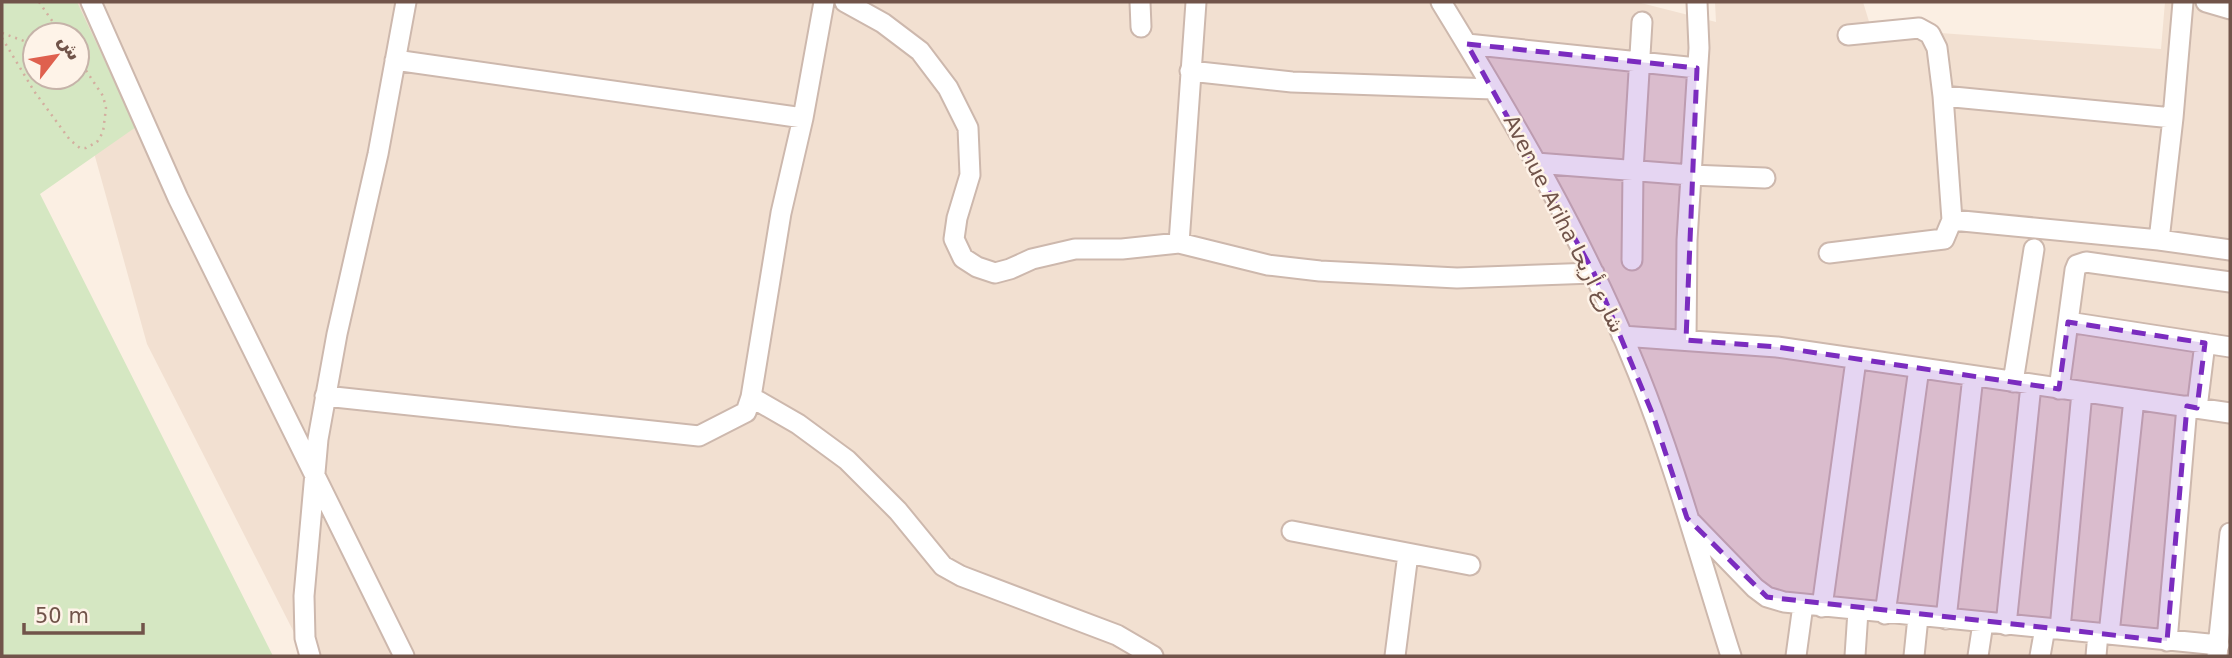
<svg xmlns="http://www.w3.org/2000/svg" width="2232" height="658" font-family="'DejaVu Sans',Vazirmatn,sans-serif">
<style>
.residential{fill:#f2e0d1}
.green{fill:#d5e7c2;fill-rule:evenodd}
.lines{fill:none;stroke-linecap:round;stroke-linejoin:round}
.minor-casing{stroke:#cdb8ad;stroke-width:23}
.path{stroke:#d3ae9f;stroke-width:2.5;stroke-dasharray:2 5;stroke-linecap:butt}
.minor{stroke:#fff;stroke-width:19}
.marked{fill:#7b2cbf;fill-opacity:0.2;stroke:#7b2cbf;stroke-width:5;stroke-dasharray:14 9;stroke-linejoin:round}
.labels{text-anchor:middle;stroke-width:5;stroke-linejoin:round;paint-order:stroke}
.street-label{font-size:21px;fill:#71544a;stroke:#fef3e8}
</style>
<rect width="100%" height="100%" fill="#fbefe3"/>
<path class="residential" d="M53 2H1637L1716 22 1715 2H1863L1871 28 2161 49 2165 2H2230V656H306L147 344 73 77H77V35Z"/>
<path class="green" d="M2 2H77L136 127 40 194 273 656H2ZM35 35H77V77H35Z"/>
<g class="lines">
<g class="minor-casing">
<path id="minor" d="M91 2 178 198 404 656
M845 2 883 23 920 51 948 88 968 128 970 175 957 218 954 239 963 258 977 267 995 273 1010 269 1032 259 1075 249H1122L1179 243 1268 265 1320 271 1457 278 1594 273
M1140 2 1141 27
M1441 2C1514 121 1586 243 1638 373 1675 465 1701 562 1731 656
M2206 2 2230 9
M1467 44 1697 68
M395 60 803 118
M1190 71 1292 82 1493 89
M1943 96 2173 118
M1536 163 1691 175 1765 178
M1952 220 2159 240 2230 250
M2159 240 2173 118 2183 2
M1179 243 1196 2
M1829 253 1944 239 1952 220 1943 96 1937 48 1930 34 1919 28 1848 35
M1632 260 1633 171 1642 22
M2068 322 2230 347
M1622 336 1777 347 2230 413
M1686 340 1687 240 1699 48 1697 2
M2013 382 2034 249
M2059 389 2075 270 2077 265 2086 262 2230 282
M325 396 699 436 746 412 751 397 781 213 803 118 824 2
M751 397 798 424 847 460 898 511 943 566 961 576 1117 635 1153 656
M2197 408 2205 343
M1690 521 1755 588 1767 597 1784 602 2219 645
M1292 531 1470 565
M1822 607 1856 360
M1885 614 1919 368
M1946 619 1973 376
M2006 625 2031 385
M2060 629 2082 392
M2109 634 2134 399
M2167 641 2187 406
M310 656 305 638 304 596 318 439 337 334 378 154 406 2
M1395 656 1408 554
M1796 656 1803 605
M1855 656 1858 611
M1914 656 1918 617
M1978 656 1983 623
M2040 656 2045 628
M2096 656 2098 633
M2217 656 2230 533"/>
</g>
<path class="path" d="M39 2 62 35
M2 33 35 45
M2 38 34 91 70 140 80 148H86L97 142 103 132 106 108 103 96 77 57"/>
<use href="#minor" class="minor"/>
</g>
<path class="marked" d="M1467 44 1697 68 1686 340 1777 347 2059 389 2068 322 2205 343 2197 408 2187 406 2167 641 1767 597 1687 518 1653 415 1594 273Z"/>
<g class="labels">
<g class="street-label">
<text transform="translate(1564 224) rotate(63)" y="7">Avenue Ariha شارع أريحا</text>
</g>
</g>
<rect width="2232" height="658" fill="none" stroke="#71544a" stroke-width="7"/>
<g transform="translate(56 56) rotate(59)"><circle r="33" fill="#fef3e8" stroke="#c6b3a9" stroke-width="2"/>
<path d="M0-5L12 26L0 18L-12 26Z" fill="#df604e"/>
<text y="-10" font-size="19" font-weight="bold" text-anchor="middle" fill="#71544a">ش</text>
</g>
<path d="M24 623v10h119v-10" fill="none" stroke="#71544a" stroke-width="3.5"/>
<text x="35" y="623" font-size="21" fill="#71544a" stroke="#fef3e8" stroke-width="5" paint-order="stroke">50 m</text>
</svg>
